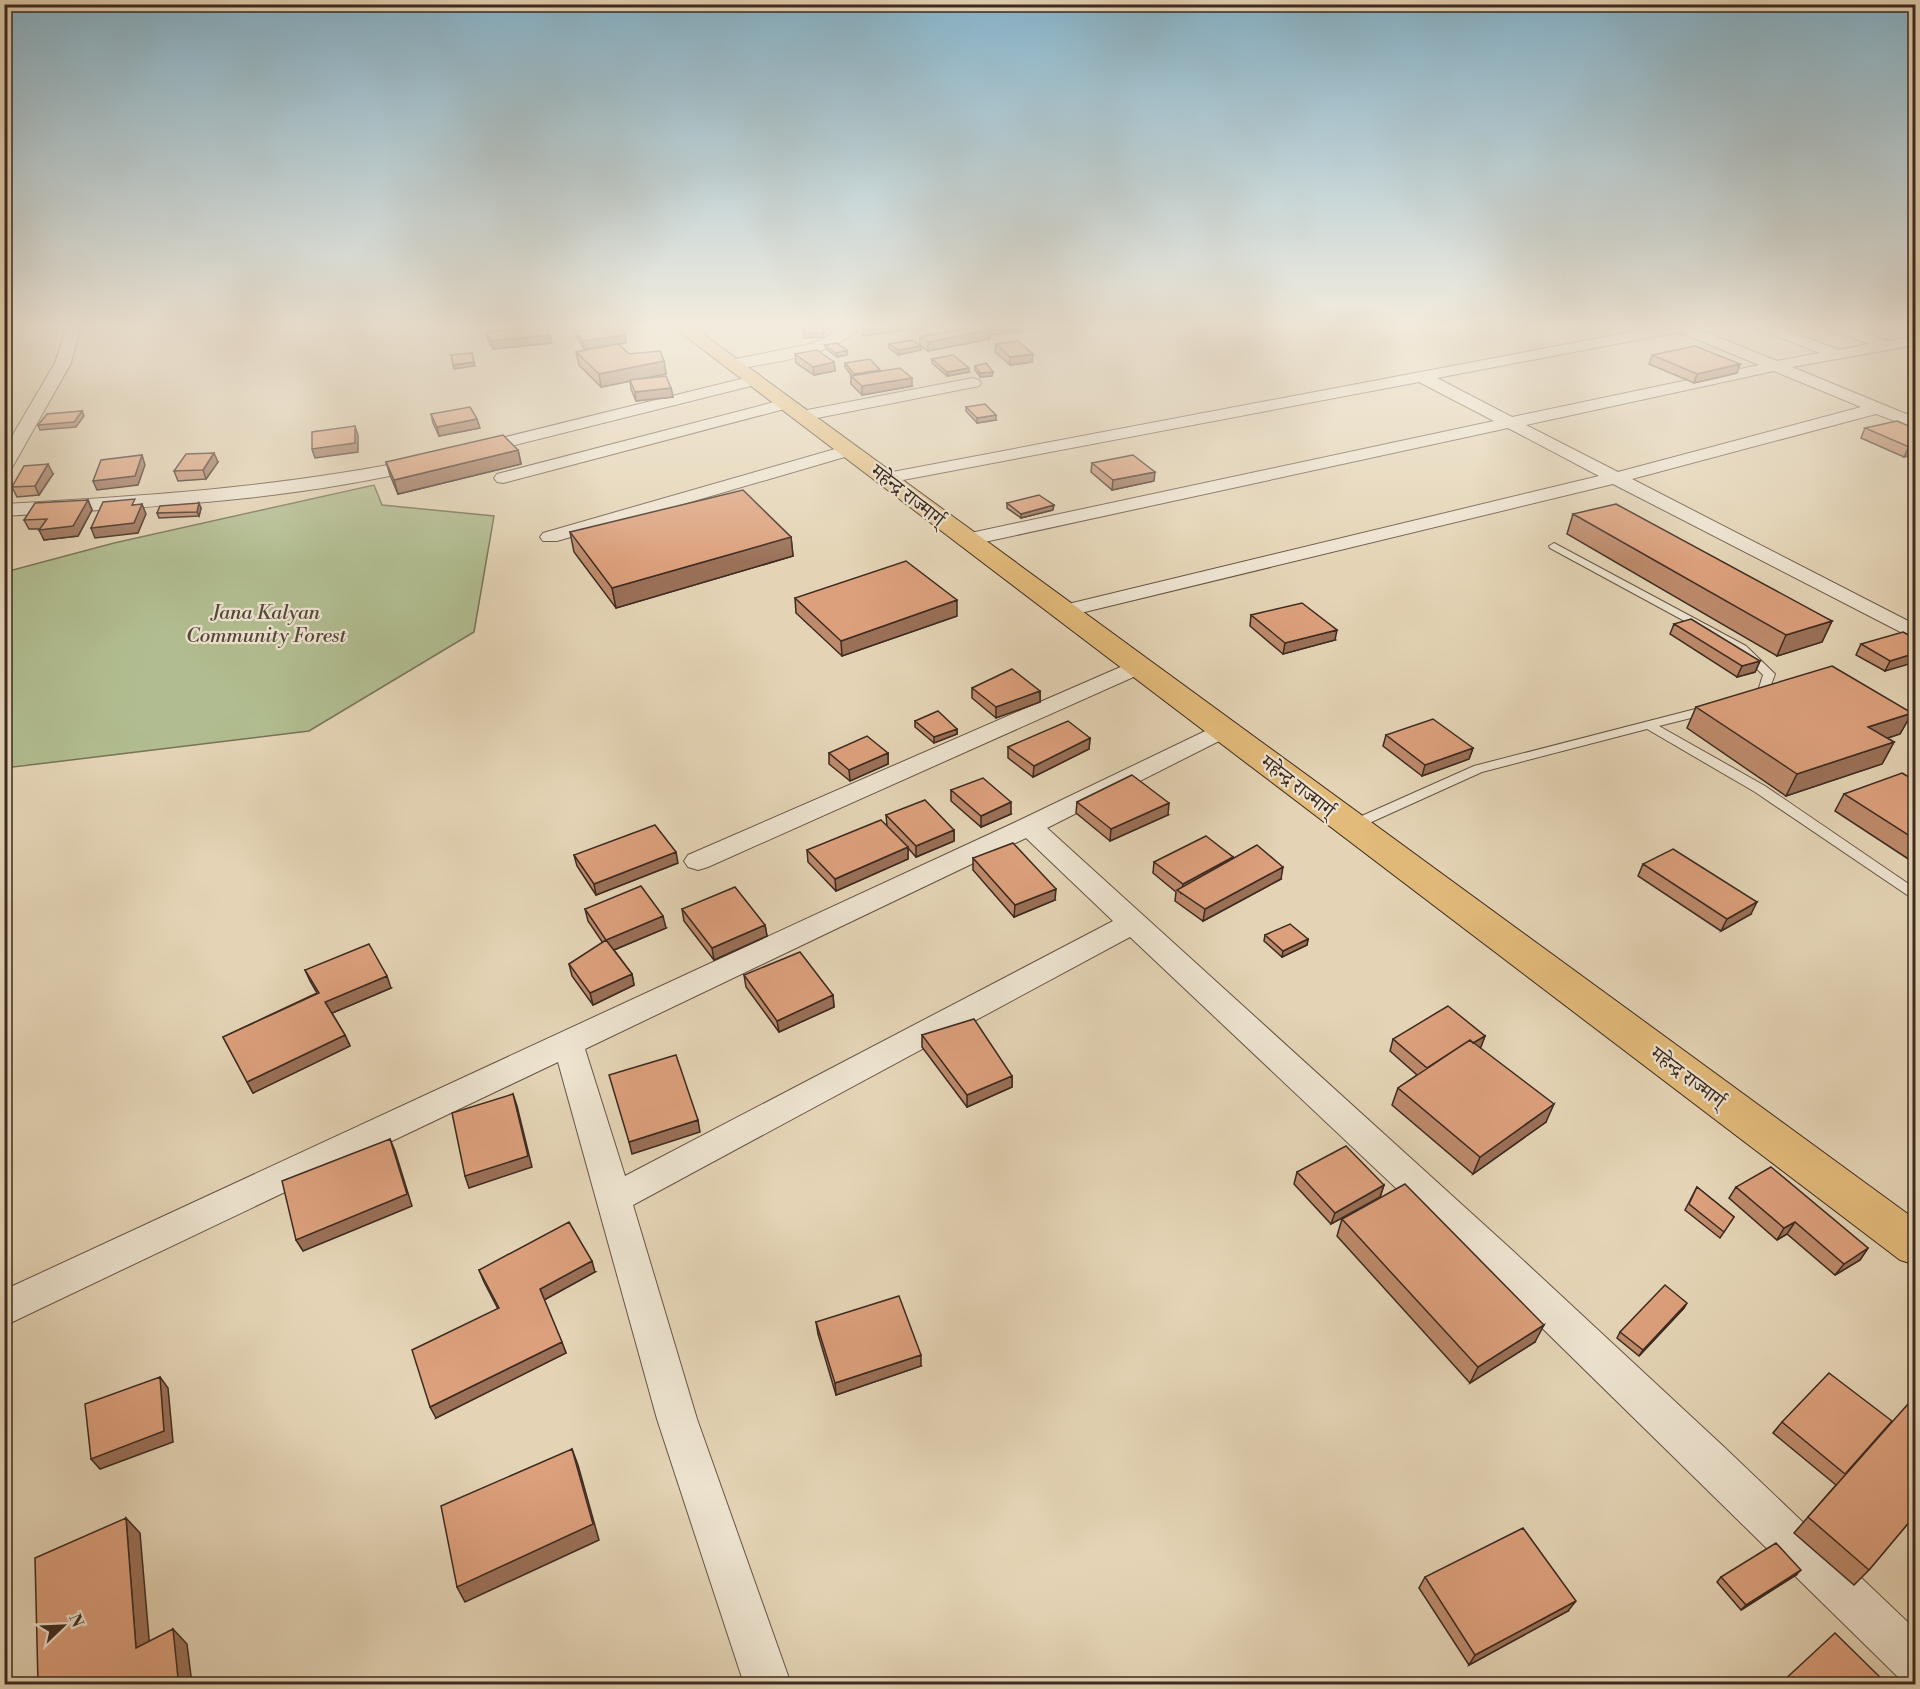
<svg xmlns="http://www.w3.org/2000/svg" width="1920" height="1689" font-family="'Libre Bodoni','Noto Serif Devanagari',serif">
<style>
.green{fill:#b1bd90;stroke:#777458;stroke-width:1.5}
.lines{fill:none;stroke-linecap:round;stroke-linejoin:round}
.lane-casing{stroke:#675446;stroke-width:2}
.street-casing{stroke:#675446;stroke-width:2}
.highway-casing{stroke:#3d2a21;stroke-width:2}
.lane{fill:#ede3cf;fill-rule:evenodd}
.street{fill:#ede3cf;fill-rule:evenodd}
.highway{fill:#e2ba7a;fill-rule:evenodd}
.wall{fill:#bd8a6b;stroke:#3d2a21;stroke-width:1.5}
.shaded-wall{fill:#9a7057;stroke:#3d2a21;stroke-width:1.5}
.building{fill:#dca07c;stroke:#3d2a21;stroke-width:1.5}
.labels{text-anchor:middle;stroke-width:4.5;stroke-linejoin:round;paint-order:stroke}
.street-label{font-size:20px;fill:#3d2a21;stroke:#ede3cf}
.park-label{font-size:20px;font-style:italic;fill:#544737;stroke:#ede3cf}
</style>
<rect width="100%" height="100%" fill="#e4d4b5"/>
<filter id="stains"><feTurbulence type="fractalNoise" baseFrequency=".00333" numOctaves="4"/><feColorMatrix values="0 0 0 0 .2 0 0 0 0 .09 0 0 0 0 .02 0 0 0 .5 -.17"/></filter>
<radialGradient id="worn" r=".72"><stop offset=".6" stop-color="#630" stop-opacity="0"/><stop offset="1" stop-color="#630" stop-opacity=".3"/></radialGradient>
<path class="green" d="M374 485 382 505 494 516 474 632 309 731 5 768V572L114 543Z"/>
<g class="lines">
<g class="lane-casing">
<path id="lane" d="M1554 543 1746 646 1775 674 1766 698 1753 702 1747 698 1757 694 1763 675 1738 650 1550 548 1549 546Z
M1711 705 1717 709 1715 712 1659 726 1765 786 1916 889V901L1755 792 1647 729 1482 772 1356 829 1351 830 1344 826 1346 823 1474 766Z"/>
</g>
<g class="street-casing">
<path id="street" d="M67 326H81L71 363 13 466 10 470 4 471V450L55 363Z
M843 326H861C836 356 769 363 731 370L723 365 731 360 810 344 825 338Z
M1663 326H1691L1777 361 1820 353 1758 329 1756 326H1776L1839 350 1869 344 1829 329 1827 326H1848L1888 341 1916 336V345L1792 367 1916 418V429L1876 414 1632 479 1916 625V640L1613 484 1064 617 1056 616 1053 611 1056 606 1064 605 1599 476 1508 428 966 546 959 544 956 540 959 536 966 534 1494 421 1419 382 887 483 881 482 878 478 881 474 887 473ZM1679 332 1759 365 1512 417 1437 378ZM1774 371 1861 407 1618 472 1526 425Z
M753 376 761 381 759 384 475 455 469 454 466 450 469 446Z
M973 378 979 380 981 383 979 386 802 421 794 416 802 411Z
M786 399 792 401 794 404 792 407 503 483 497 482 494 478 497 474Z
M849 445 855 446 858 450 855 454 557 541H543L540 537 543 533Z
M423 458 429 459 432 463 429 467C291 501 147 507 4 516V504C145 496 285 487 423 458Z
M1139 659 1147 661 1150 666 1147 671 708 867 698 870 688 867 684 861 688 855Z
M1224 722 1233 724 1236 729 1233 734 1047 828 1512 1250 1723 1446 1916 1630V1684L1900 1679 1486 1273 1130 937 633 1205 697 1419 791 1684H744L657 1419 558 1062 4 1326V1290L1020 820ZM1026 838 1113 921 625 1176 585 1049Z"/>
</g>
<g class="highway-casing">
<path id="highway" d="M672 326H692L1916 1220V1265L1900 1260Z"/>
</g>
<use href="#lane" class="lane"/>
<use href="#street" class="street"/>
<use href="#highway" class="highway"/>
</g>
<path class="wall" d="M568 326H606V327L625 335 626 343 618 344 629 354 664 361 666 374 637 379 671 388 673 397 636 401 631 389 630 381 601 387 579 365 576 352 617 344 584 349 578 340 577 336Z
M803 326H823L824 337 804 338Z
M854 326H904V330L863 336 854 328Z
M977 326H1022L1023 331 991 335 990 334V339L928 351 921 346V350L898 355 889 348V344L920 345V337Z
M486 332 552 343 493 349 488 340Z
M996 344 1032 362 1010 365 995 352Z
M825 345 847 350V355L837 357 826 349Z
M795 354 834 362 835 371 814 375 796 363Z
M1652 355 1740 364 1737 373 1694 383 1649 364Z
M932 359 969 372 947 376 932 363Z
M845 363 880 370V371L912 386 862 395 851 384V376H852L845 367Z
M975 366 993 372 992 376 980 377 975 370Z
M966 407 996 420 977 423 966 411Z
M431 414 480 428 439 436 433 423Z
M1865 428 1916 429V454L1904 457 1861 438Z
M518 450 521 464 398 494 390 475 386 462Z
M218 462 206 479 178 481 174 471Z
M1092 463 1154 481 1112 490 1091 472Z
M53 474 39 495 17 497 12 487Z
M88 500 92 510 78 536 44 540 40 529H29L24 520Z
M1007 503 1053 510 1021 518 1007 508Z
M201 508 199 516 159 518 157 513Z
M1573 514 1832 621 1822 642 1777 656 1567 534Z
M570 532 791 537 793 556 616 608 574 552Z
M795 598 957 616 842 656 796 613Z
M1251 615 1335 640 1283 654 1250 626Z
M1674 624 1760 661 1755 672 1737 677 1670 634Z
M1916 639 1885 671 1856 655 1861 644Z
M972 688 1040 691V702L996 718 972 698Z
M1696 707 1912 713 1900 734 1888 738 1894 742 1882 764 1786 796 1687 728Z
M915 721 957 729V734L934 743 915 727Z
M1386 735 1473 748 1469 759 1422 776 1383 746Z
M1090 738 1089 749 1033 777 1008 758V747Z
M829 753H888V764L850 781 829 764Z
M1916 781V864L1835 811 1844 794Z
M951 790 1011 814 981 827 951 801Z
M1077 802 1168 815 1110 841 1076 813Z
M886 815 954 830V841L916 857 908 848V859L836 891 808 862 807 850 887 826Z
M574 855 678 863 596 895 577 866Z
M973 858 1055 900 1014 917 973 870Z
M1232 859 1281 879 1203 921 1175 901 1176 892 1153 873 1154 862Z
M1643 864 1751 914 1721 931 1638 876Z
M585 909 666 928 614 950 632 974 634 985 593 1005 572 976 569 964 603 943 588 921Z
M682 909 765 925 767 936 714 960 684 921Z
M1265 935 1308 939 1307 945 1282 957 1264 941Z
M305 970 391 988 332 1013 345 1035 350 1046 253 1093 223 1037 317 993 310 981Z
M744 975 833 995 834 1007 779 1032 746 987Z
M922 1035 1012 1076V1087L967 1107 922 1047Z
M1485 1036 1480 1048 1546 1122 1473 1174 1392 1105 1398 1088 1417 1075 1390 1051 1393 1039Z
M1297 1172 1384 1185 1380 1197 1331 1224 1294 1184Z
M1697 1187 1734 1217 1720 1238 1685 1210Z
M1736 1187 1868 1248 1860 1260 1835 1275 1787 1234 1777 1240 1729 1198Z
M1342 1219 1535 1342 1470 1383 1337 1236Z
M479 1270 595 1272 544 1300 566 1353 436 1418 498 1309 484 1282Z
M1684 1308 1639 1356 1617 1338 1620 1332Z
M816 1322 921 1366 836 1395 818 1334Z
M1782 1422 1916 1514 1869 1570 1854 1585 1794 1533 1836 1485 1773 1433Z
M1796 1575 1741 1610 1717 1582 1721 1577Z
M1425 1577 1568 1611 1469 1665 1419 1588Z"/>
<path class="shaded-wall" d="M590 326H606L607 332H576L577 337 575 328Z
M875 326H904V330L863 336V328Z
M1029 326H1056L1028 330Z
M1023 327V331L991 335V331Z
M990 330V339L928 351V342Z
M550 335 552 343 493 349 491 341Z
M625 335 626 343 584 349 583 341Z
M921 346V350L898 355V350Z
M847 350V355L837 357 836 353Z
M1033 354 1032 362 1010 365V357Z
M664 361 666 374 601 387 599 374Z
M474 362 475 366 454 369 453 365Z
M834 362 835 371 814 375 813 367Z
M1740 364 1737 373 1694 383 1697 374Z
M969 368V372L947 376V372Z
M993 372 992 376 980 377V373Z
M912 378V386L862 395V386Z
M671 388 673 397 636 401 635 392Z
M82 411 84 416 76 427 40 430 38 425Z
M996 415V420L977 423V418Z
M477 419 480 428 439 436 437 427Z
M355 426 358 435V452L315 458 312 449Z
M1916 446V454L1904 457 1909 447Z
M518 450 521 464 398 494 394 480Z
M214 453 218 462 206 479 203 470Z
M142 455 145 465 138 485 97 490 93 481Z
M48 464 53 474 39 495 35 486Z
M1155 472 1154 481 1112 490 1113 480Z
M88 500 92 510 78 536 44 540 39 530Z
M199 503 201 508 199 516 197 512Z
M142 504 146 514 138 533 95 538 91 528Z
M1054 505 1053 510 1021 518V514Z
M791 537 793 556 616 608 612 588Z
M957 600V616L842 656 841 641Z
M1832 621 1822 642 1777 656 1786 635Z
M1337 630 1335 640 1283 654 1285 643Z
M1916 653V662L1885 671 1890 661Z
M1760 661 1755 672 1737 677 1742 666Z
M1040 691V702L996 718V707Z
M1912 713 1900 734 1857 748 1868 727Z
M957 729V734L934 743V737Z
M1090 738 1089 749 1033 777 1034 766Z
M1894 742 1882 764 1786 796 1797 774Z
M1473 748 1469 759 1422 776 1425 765Z
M888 753V764L850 781 849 770Z
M1011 802V814L981 827V816Z
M1169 803 1168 815 1110 841 1111 829Z
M954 830V841L916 857V846Z
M908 847V859L836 891 835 879Z
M676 852 678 863 596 895 594 884Z
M1233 857 1231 868 1181 893 1183 884Z
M1283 867 1281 879 1203 921 1205 909Z
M1056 889 1055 900 1014 917 1015 905Z
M1757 902 1751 914 1721 931 1727 919Z
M663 916 666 928 609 952 606 940Z
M765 925 767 936 714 960 712 948Z
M1308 939 1307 945 1282 957 1283 951Z
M632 974 634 985 593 1005 590 993Z
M387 976 391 988 330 1014 325 1002Z
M833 995 834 1007 779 1032 777 1021Z
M345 1035 350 1046 253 1093 247 1082Z
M1485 1036 1481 1047 1424 1081 1428 1069Z
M1012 1076V1087L967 1107V1095Z
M513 1094 517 1106 532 1167 469 1188 465 1176Z
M1554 1104 1546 1122 1473 1174 1480 1157Z
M698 1120 700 1132 632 1154 629 1142Z
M390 1139 395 1151 412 1206 303 1251 296 1240Z
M1384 1185 1380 1197 1331 1224 1335 1213Z
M1795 1222 1787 1234 1777 1240 1784 1228Z
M1868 1248 1860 1260 1835 1275 1844 1264Z
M592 1261 595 1272 544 1300 540 1289Z
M1687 1303 1684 1308 1639 1356 1643 1350Z
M1544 1325 1535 1342 1470 1383 1478 1367Z
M562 1342 566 1353 436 1418 430 1407Z
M921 1355V1366L836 1395 835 1383Z
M160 1377 168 1388 173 1442 100 1469 91 1459Z
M572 1449 578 1465 599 1540 465 1602 457 1587Z
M126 1518 140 1533 151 1662 136 1648Z
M1801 1570 1796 1575 1741 1610 1746 1605Z
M1576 1601 1568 1611 1469 1665 1475 1655Z
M173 1629 187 1644 192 1684H165Z"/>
<path class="building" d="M506 326H532V327L507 330Z
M539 326H545L550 335 491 341 486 332Z
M573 326H590L575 328Z
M616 326H619L625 335 583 341 576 332Z
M803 326H823L824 333 804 334Z
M861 326H875L863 328Z
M977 326H983L990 330 928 342 920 337Z
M985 326H1022L1023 327 991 331Z
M912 340 921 346 898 350 889 344Z
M1018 341 1033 354 1010 357 996 344Z
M836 343 847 350 836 353 825 345Z
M618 344 629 354 660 351 664 361 599 374 576 352Z
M1695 346 1740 364 1697 374 1652 355Z
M817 350 834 362 813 367 795 354Z
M472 353 474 362 453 365 451 355Z
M953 355 969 368 947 372 932 359Z
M870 359 880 370 854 374 845 363Z
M986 363 993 372 980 373 975 366Z
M900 368 912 378 862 386 851 376Z
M666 376 671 388 635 392 630 380Z
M985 404 996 415 977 418 966 407Z
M470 407 477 419 437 427 431 414Z
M82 411 74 422 38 425 47 414Z
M1897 421 1916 429V446L1909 447 1865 428Z
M355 426V443L312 449V432Z
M503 435 518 450 394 480 386 462Z
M214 453 203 470 174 471 186 454Z
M142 455 135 476 93 481 101 460Z
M1133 455 1155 472 1113 480 1092 463Z
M48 464 35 486 12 487 24 466Z
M743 490 791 537 612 588 570 532Z
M1039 495 1054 505 1021 514 1007 503Z
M135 499 132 505 142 504 134 523 91 528 103 502Z
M88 500 73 526 39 530 47 519 24 520 35 503Z
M199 503 197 512 157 513 160 506Z
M1616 504 1832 621 1786 635 1573 514Z
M906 561 957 600 841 641 795 598Z
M1302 603 1337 630 1285 643 1251 615Z
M1691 619 1760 661 1742 666 1674 624Z
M1903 632 1916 639V653L1890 661 1861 644Z
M1832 666 1912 713 1868 727 1894 742 1797 774 1696 707Z
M1012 669 1040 691 996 707 972 688Z
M938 711 957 729 934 737 915 721Z
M1433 719 1473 748 1425 765 1386 735Z
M1068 721 1090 738 1034 766 1008 747Z
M867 736 888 753 849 770 829 753Z
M1902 773 1916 781V840L1844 794Z
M1132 775 1169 803 1111 829 1077 802Z
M983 778 1011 802 981 816 951 790Z
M925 800 954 830 916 846 886 815Z
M881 820 908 847 835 879 807 850Z
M655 825 676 852 594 884 574 855Z
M1206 836 1233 857 1183 884 1154 862Z
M1013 843 1056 889 1015 905 973 858Z
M1257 845 1283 867 1205 909 1177 890Z
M1673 849 1757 902 1727 919 1643 864Z
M641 886 663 916 606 940 632 974 590 993 569 964 606 940 585 909Z
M735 887 765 925 712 948 682 909Z
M1290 924 1308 939 1283 951 1265 935Z
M369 944 387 976 325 1002 345 1035 247 1082 223 1037 319 993 305 970Z
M800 952 833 995 777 1021 744 975Z
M1448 1006 1485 1036 1473 1043 1470 1040 1427 1068 1393 1039Z
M974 1019 1012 1076 967 1095 922 1035Z
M1470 1040 1554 1104 1480 1157 1398 1088Z
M676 1055 698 1120 629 1142 609 1075Z
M513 1094 528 1156 465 1176 452 1113Z
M390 1139 407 1194 296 1240 282 1181Z
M1346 1146 1384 1185 1335 1213 1297 1172Z
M1771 1167 1868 1248 1844 1264 1795 1222 1784 1228 1736 1187Z
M1405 1184 1544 1325 1478 1367 1342 1219Z
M1697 1187 1734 1217 1724 1232 1689 1204Z
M569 1222 592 1261 540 1289 562 1342 430 1407 412 1350 499 1308 479 1270Z
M1665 1285 1687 1303 1643 1350 1620 1332Z
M899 1296 921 1355 835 1383 816 1322Z
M1829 1373 1892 1421 1845 1474 1782 1422Z
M160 1377 164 1431 91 1459 85 1404Z
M1916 1395V1514L1869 1570 1808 1517Z
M572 1449 593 1524 457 1587 441 1506Z
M126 1518 136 1648 173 1629 178 1678 165 1684H38L35 1558Z
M1523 1528 1576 1601 1475 1655 1425 1577Z
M1776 1543 1801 1570 1746 1605 1721 1577Z
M1835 1633 1887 1684H1780Z"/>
<linearGradient id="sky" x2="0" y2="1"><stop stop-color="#87b6ce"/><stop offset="0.58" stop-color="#f3ecde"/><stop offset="1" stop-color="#f3ecde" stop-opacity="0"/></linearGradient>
<rect width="1920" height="562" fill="url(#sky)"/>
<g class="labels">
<g class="street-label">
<text transform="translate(908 495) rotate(38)" y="7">महेन्द्र राज्मार्ग्</text>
<text transform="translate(1298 786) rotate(38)" y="7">महेन्द्र राज्मार्ग्</text>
<text transform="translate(1688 1077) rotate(37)" y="7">महेन्द्र राज्मार्ग्</text>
</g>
<g class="park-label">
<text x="266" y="619">Jana Kalyan<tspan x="266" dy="23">Community Forest</tspan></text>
</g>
</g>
<rect width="1920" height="1689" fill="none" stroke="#e4d4b5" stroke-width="24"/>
<rect x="6" y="6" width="1908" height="1677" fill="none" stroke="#3d2a21" stroke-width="3"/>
<rect x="12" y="12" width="1896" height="1665" fill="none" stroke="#3d2a21" stroke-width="1.5"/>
<g transform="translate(63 1626) rotate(67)" stroke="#ede3cf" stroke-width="4.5" paint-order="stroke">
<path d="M0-4.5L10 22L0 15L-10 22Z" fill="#3d2a21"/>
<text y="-9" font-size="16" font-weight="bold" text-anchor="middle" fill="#3d2a21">N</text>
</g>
<rect width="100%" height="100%" filter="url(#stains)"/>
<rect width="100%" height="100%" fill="url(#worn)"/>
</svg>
